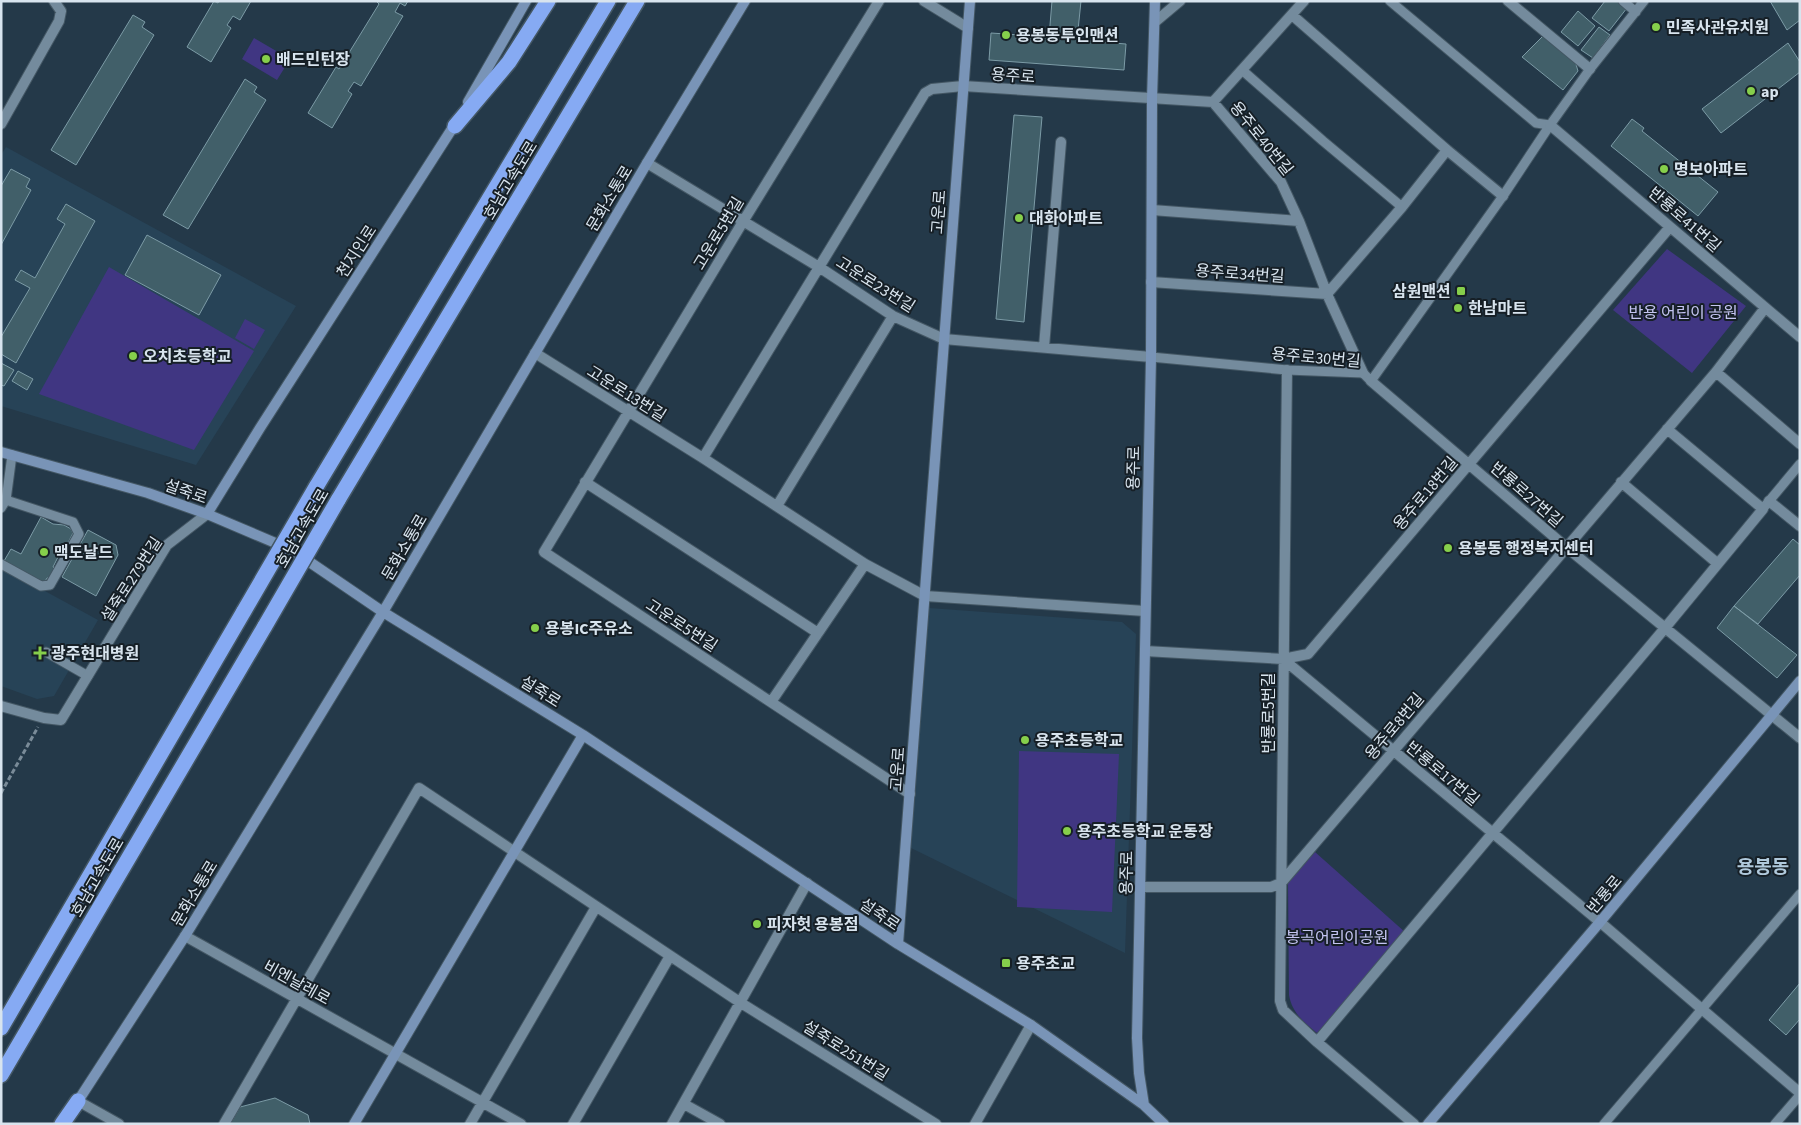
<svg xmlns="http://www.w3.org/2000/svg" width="1801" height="1125" font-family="'Source Sans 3','Noto Sans KR',sans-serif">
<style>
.built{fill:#274357}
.green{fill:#403682}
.building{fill:#415f69;stroke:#7c9ba6}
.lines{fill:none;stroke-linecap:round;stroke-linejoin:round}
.lane-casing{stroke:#445764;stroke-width:11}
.street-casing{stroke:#445764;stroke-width:12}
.secondary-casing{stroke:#445764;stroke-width:12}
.highway-casing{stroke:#445764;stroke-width:18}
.path{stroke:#7a8b98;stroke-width:3;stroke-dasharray:5 2.5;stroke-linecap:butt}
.lane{stroke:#748b9d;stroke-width:9}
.street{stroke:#748b9d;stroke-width:10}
.secondary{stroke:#7994b7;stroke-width:10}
.highway{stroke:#86aaf3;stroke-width:15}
.highway-bridge-casing{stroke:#445764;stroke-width:18;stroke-linecap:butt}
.highway-bridge{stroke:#86aaf3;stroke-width:15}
.poi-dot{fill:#86cf4b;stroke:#161f26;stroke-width:2}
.labels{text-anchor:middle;stroke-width:4;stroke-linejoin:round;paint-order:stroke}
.poi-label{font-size:16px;font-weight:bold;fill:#d8e4ee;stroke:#161f26;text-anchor:start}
.street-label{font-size:16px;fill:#d8e4ee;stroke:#161f26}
.park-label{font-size:16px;fill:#c4c4f1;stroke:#161f26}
.quarter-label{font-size:19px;font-weight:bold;fill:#b0c9dc;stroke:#161f26}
</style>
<rect width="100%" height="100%" fill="#243949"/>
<path class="built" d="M6 147 296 306 196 465 1 406V155Z
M1 567 98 620 54 696 37 699 1 686Z
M929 608 1122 622 1136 634 1125 953 909 847Z"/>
<path class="green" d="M254 38 290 59 277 80 242 59Z
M1667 249 1746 306 1692 373 1613 310Z
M109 267 254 351 194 450 39 394Z
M245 319 265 330 254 349 235 338Z
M1019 751 1119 754 1112 912 1017 907Z
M1315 852 1406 933 1317 1033C1304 1022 1292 1013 1289 995L1288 883Z"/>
<path class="building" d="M214 1 218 3 219 1H251L240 20 233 16 227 25 231 28 211 62 187 47Z
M376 1H408L405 6 400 3 395 12 403 16 361 86 354 82 348 91 352 94 332 128 308 113 336 67 339 69 379 4Z
M1052 1H1081L1077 40 1126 44 1124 70 989 60 991 33 1049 37Z
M1605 1H1618L1627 8 1609 31 1592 18Z
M1770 1H1800V20L1787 30Z
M1578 11 1595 26 1578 46 1561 32Z
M133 15 145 22 142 27 154 35 76 165 51 150Z
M1599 27 1610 35 1593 58 1581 50Z
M1543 36 1575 61 1578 71 1563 90 1522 57Z
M1788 43 1800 62V72L1721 133 1702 109Z
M245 79 257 87 254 92 266 100 188 229 163 215Z
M1014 115 1042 117 1024 322 996 319Z
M1632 119 1644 128 1642 131 1718 192 1698 216 1611 146Z
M11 169 30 179 26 187 31 190 1 245V186Z
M66 204 95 221 16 363 1 354V337L30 288 15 280 21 270 35 278 65 224 57 219Z
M147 235 221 275 199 315 125 275Z
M1 363 14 370 4 386 1 385Z
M18 371 33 379 27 390 12 381Z
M41 517 53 524 64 525 71 529 73 533 62 555H59L53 567 55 569 50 578H47L44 583 4 561 11 549 21 554Z
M88 530 116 545 118 555 96 596 62 577Z
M1793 539 1800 545V575L1758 624 1734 606Z
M1734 606 1797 655 1777 678 1717 628Z
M1800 983V1019L1786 1035 1769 1020Z
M275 1098 308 1115 310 1124H230L240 1107Z"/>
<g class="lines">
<g class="lane-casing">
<path id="lane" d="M1390 1 1536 123 1550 125
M1623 1 1636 12
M1242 70 1323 141 1402 207
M1151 357 1287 370 1363 373 1371 381 1503 196 1550 125 1590 69 1644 1
M6 500 12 455
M1765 506 1800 464
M1 508 6 500 73 522 79 534 50 585 41 586 1 564
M46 652 88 676
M1604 1124 1800 894
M1775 1124 1800 1095"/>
</g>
<g class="street-casing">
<path id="street" d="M879 1 744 220 544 552 910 794
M924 1 968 28
M1508 1 1590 69
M1292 15 1447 150 1503 196
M1155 22 1180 1
M1213 102 1281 182 1299 221 1327 294 1363 373
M1 124 59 21 61 11 54 1
M1550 125 1800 337
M647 163 819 267 893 316 944 339 1151 357
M1152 210 1299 221
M1151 282 1327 294
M1327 294 1402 207 1447 150
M1044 347 1061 142
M535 353 703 458 865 564 925 596 1145 611
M1287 370 1280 1001 1283 1010 1317 1042 1414 1124
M1716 372 1800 444
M1371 381 1566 547 1800 738
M703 458 925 93 932 89 963 86 1213 102 1304 1
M585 482 818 633
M1621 482 1717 563
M1769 501 1800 526
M777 506 893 316
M1145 651 1283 659 1308 654 1670 227
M1283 659 1600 922 1800 1093
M771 702 865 564
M1 706 44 718 61 720 167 545 207 514
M1141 887H1271L1281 883 1716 372 1765 308
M185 936 521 1124
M1317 1042 1665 628 1763 509 1667 429
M78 1101 119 1124
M684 1104 720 1124
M224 1124 419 788 741 1003 936 1124
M470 1124 596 907
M573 1124 670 956
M672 1124 807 883
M975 1124 1031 1025"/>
</g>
<g class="secondary-casing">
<path id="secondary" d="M468 102 526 1
M1 452 148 493 207 514 292 550 383 612 583 735 898 944 1031 1025 1144 1105 1164 1124
M207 514 260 428 457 121
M898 944 970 1
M78 1101 185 936 383 612 647 163 745 1
M1144 1105 1139 1073 1137 1038 1151 357 1152 99 1155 1
M354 1124 583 735
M1428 1124 1600 922 1800 681"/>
</g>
<g class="highway-casing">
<path id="highway" d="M455 126 509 62 548 1
M316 487 608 1
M338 500 637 1
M1 1028 244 611
M1 1075 265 626
M62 1124 78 1101"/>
</g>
<path class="path" d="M1 793 38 727"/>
<use href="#lane" class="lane"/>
<use href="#street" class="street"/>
<use href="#secondary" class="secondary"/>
<use href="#highway" class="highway"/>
<g class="highway-bridge-casing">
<path id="highway-bridge" d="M244 611 316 487
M265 626 338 500"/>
</g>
<use href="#highway-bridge" class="highway-bridge"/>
</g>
<g class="poi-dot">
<circle cx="1656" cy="27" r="5"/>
<circle cx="1006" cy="35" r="5"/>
<circle cx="266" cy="59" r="5"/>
<circle cx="1751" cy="91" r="5"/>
<circle cx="1664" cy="169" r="5"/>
<circle cx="1019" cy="218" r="5"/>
<rect x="1456" y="286" width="10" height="10" rx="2.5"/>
<circle cx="1458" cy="308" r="5"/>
<circle cx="133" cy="356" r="5"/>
<circle cx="1448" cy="548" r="5"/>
<circle cx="44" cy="552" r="5"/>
<circle cx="535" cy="628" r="5"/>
<path d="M37.5 645.5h5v5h5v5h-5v5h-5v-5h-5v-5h5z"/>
<circle cx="1025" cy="740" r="5"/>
<circle cx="1067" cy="831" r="5"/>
<circle cx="757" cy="924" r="5"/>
<rect x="1001" y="958" width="10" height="10" rx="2.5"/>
</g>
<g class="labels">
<g class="poi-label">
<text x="1666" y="33">민족사관유치원</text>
<text x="1016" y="41">용봉동투인맨션</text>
<text x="276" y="65">배드민턴장</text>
<text x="1761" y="97">ap</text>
<text x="1674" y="175">명보아파트</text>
<text x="1029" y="224">대화아파트</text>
<text x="1451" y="297" text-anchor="end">삼원맨션</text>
<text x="1468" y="314">한남마트</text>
<text x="143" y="362">오치초등학교</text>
<text x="1458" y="554">용봉동 행정복지센터</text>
<text x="54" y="558">맥도날드</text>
<text x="545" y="634">용봉IC주유소</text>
<text x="51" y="659">광주현대병원</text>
<text x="1035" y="746">용주초등학교</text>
<text x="1077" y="837">용주초등학교 운동장</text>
<text x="767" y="930">피자헛 용봉점</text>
<text x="1016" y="969">용주초교</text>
</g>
<g class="street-label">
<text transform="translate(1013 75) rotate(4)" y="6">용주로</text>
<text transform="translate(1262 138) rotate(51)" y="6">용주로40번길</text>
<text transform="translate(510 180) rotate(-59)" y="6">호남고속도로</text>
<text transform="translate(609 198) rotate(-59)" y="6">문화소통로</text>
<text transform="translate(938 212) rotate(-86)" y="6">고운로</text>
<text transform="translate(1685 219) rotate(41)" y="6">반룡로41번길</text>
<text transform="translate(718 233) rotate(-59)" y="6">고운로5번길</text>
<text transform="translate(356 251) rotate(-57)" y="6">천지인로</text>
<text transform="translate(1240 273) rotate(4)" y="6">용주로34번길</text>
<text transform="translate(876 284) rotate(32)" y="6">고운로23번길</text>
<text transform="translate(1316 357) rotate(5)" y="6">용주로30번길</text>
<text transform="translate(627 393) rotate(32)" y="6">고운로13번길</text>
<text transform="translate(1133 468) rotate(-89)" y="6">용주로</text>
<text transform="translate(186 491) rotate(19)" y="6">설죽로</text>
<text transform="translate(1425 493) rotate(-50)" y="6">용주로18번길</text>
<text transform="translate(1527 494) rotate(41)" y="6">반룡로27번길</text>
<text transform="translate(302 528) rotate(-60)" y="6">호남고속도로</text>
<text transform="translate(404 547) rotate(-60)" y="6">문화소통로</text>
<text transform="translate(131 579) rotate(-57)" y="6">설죽로279번길</text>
<text transform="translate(682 625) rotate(33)" y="6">고운로5번길</text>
<text transform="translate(541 691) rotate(32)" y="6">설죽로</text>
<text transform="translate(1268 713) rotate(-90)" y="6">반룡로5번길</text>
<text transform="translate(1394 726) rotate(-50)" y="6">용주로8번길</text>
<text transform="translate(897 769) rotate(-86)" y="6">고운로</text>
<text transform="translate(1443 773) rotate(40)" y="6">반룡로17번길</text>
<text transform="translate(1126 873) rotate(-89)" y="6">용주로</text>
<text transform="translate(97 877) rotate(-60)" y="6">호남고속도로</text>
<text transform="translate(194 893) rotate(-59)" y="6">문화소통로</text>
<text transform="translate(1604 894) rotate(-50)" y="6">반룡로</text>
<text transform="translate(880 914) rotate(34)" y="6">설죽로</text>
<text transform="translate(297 982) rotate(29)" y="6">비엔날레로</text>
<text transform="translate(846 1050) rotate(32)" y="6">설죽로251번길</text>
</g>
<g class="park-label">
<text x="1683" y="318">반용 어린이 공원</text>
<text x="1337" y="943">봉곡어린이공원</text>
</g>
<g class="quarter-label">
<text x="1763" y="873">용봉동</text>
</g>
</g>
<rect width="1801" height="1125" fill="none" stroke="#d8e4ee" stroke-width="5"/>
</svg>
